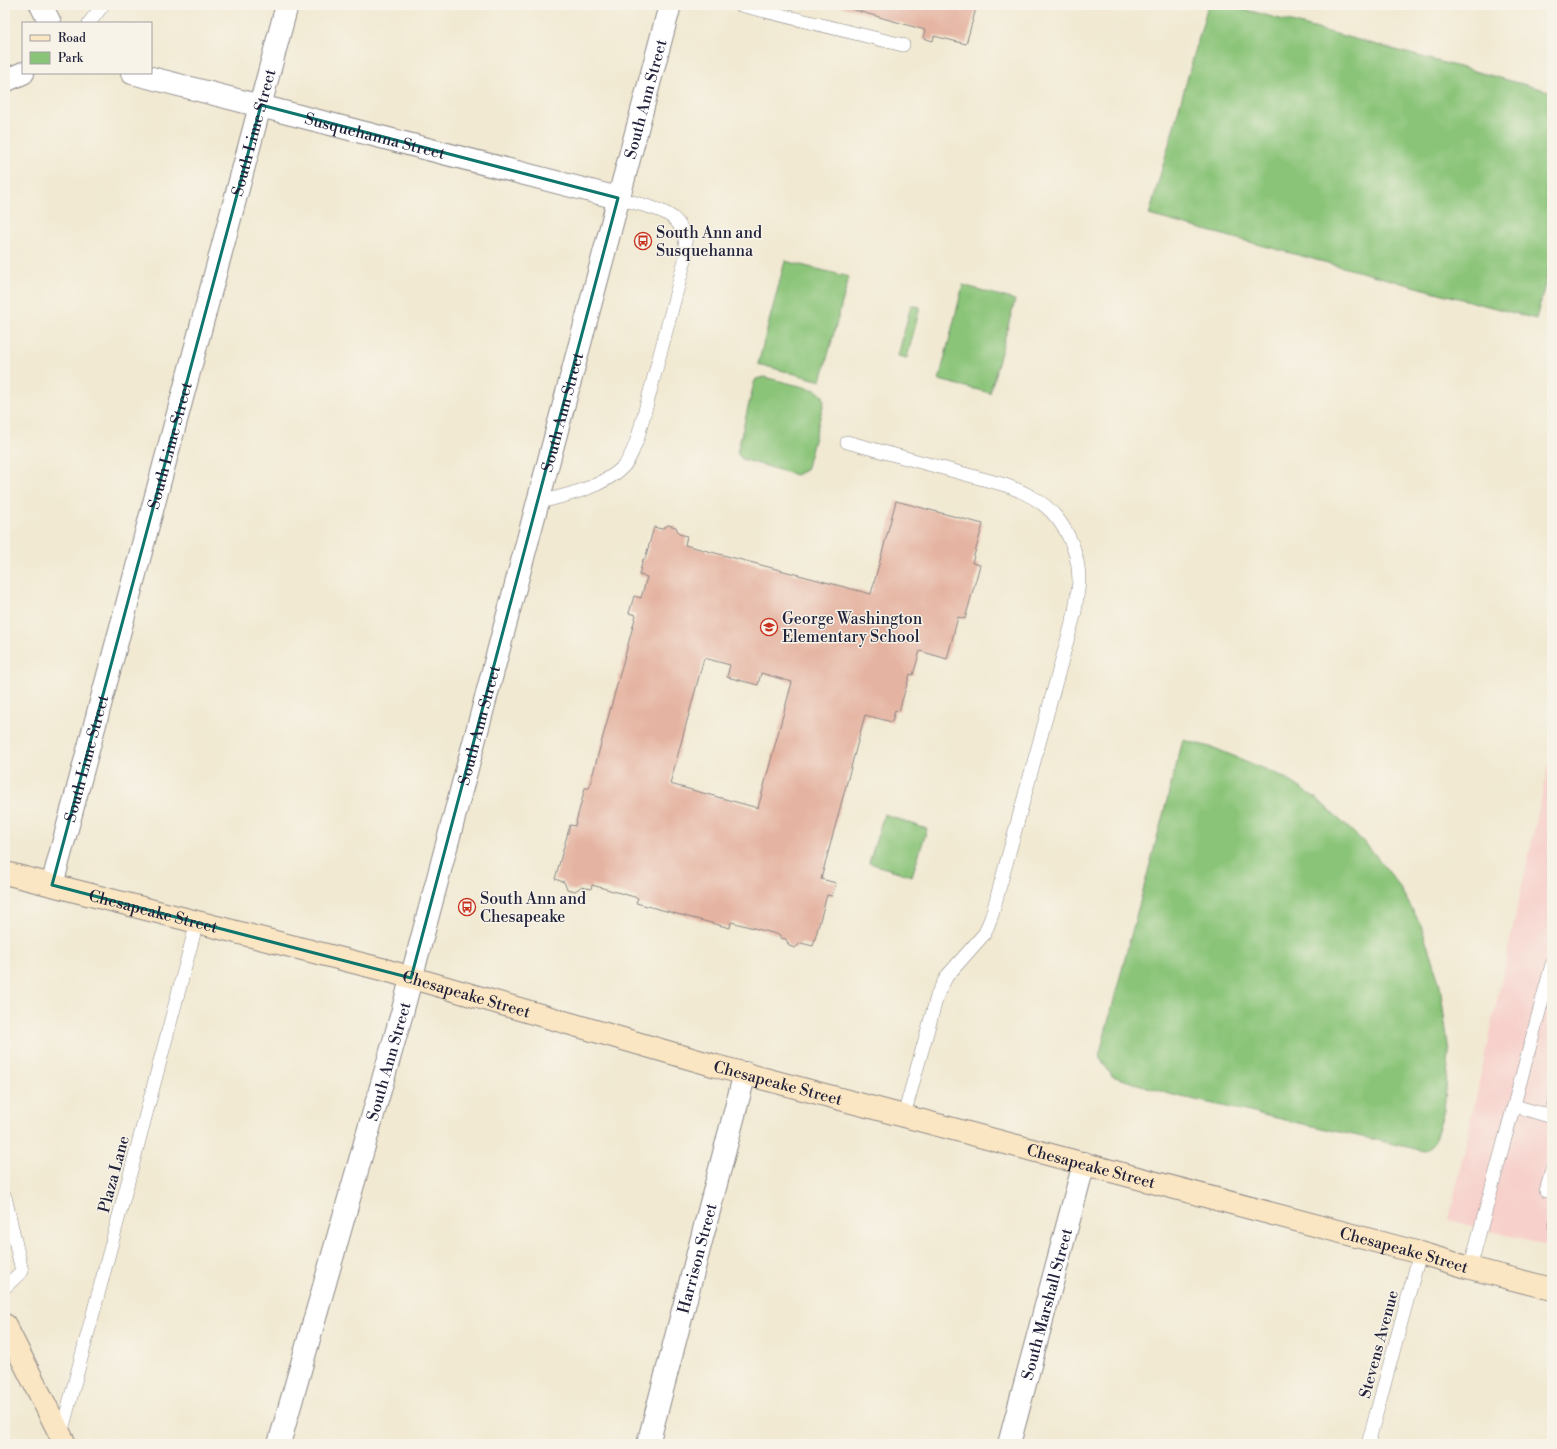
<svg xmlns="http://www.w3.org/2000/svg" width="1557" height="1449" font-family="'Libre Bodoni',serif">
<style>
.built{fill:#f7d0cb}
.green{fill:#8ac478;stroke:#56735a}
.building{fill:#e5b3a1;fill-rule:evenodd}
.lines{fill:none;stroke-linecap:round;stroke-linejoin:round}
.service-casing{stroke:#8a8686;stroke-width:14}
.minor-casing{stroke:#8a8686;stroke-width:24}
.tertiary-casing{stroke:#8a8686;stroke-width:24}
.secondary-casing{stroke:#8a8686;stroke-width:24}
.service{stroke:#fff;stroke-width:13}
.minor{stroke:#fff;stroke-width:22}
.tertiary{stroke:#fff;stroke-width:22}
.secondary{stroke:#fbe6c3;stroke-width:22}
.marked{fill:none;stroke:#0f766e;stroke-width:3;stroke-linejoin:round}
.labels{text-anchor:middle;stroke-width:3;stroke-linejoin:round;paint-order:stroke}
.street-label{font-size:16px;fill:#22223b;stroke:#f7f3e8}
.poi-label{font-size:16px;fill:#22223b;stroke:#f7f3e8;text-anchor:start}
</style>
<rect width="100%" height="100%" fill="#f7f3e8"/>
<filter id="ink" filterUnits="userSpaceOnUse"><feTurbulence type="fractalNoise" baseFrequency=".025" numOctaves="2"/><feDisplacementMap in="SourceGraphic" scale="8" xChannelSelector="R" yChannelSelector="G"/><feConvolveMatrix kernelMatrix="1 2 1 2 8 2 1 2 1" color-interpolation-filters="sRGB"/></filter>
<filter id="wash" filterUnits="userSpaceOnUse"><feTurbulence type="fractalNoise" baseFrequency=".012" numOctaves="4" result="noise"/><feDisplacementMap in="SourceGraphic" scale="16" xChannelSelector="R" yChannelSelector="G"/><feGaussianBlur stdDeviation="0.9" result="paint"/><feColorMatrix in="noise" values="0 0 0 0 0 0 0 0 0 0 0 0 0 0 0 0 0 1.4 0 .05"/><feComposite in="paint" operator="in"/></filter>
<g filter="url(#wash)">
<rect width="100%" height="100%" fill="#f1e9d2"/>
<path class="built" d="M1552 749V1247L1449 1220Z"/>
<path class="green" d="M1208 5H1228L1552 92V258L1536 319 1149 215Z
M785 261 849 277 821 381 758 364Z
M963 285 1015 300 990 393 939 380Z
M911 305 920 307 907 358 898 356Z
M764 377 816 390 823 396 824 402 807 467 804 471 796 475 742 459 737 453 754 383 756 379Z
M1183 740 1214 748 1282 776 1316 798 1368 846 1396 881 1421 925 1440 985 1449 1053 1444 1110 1434 1143 1425 1151 1173 1095 1112 1076 1099 1056Z
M884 814 927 829 912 876 869 863Z"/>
<g id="blocks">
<path class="building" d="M837 5H977L966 44 934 36 933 41 923 38 925 30Z
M896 501 983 524 972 563 980 565 965 619 958 617 947 659 920 651 913 675 910 674 899 711 895 710 892 722 865 715 821 879 836 883 832 896 827 895 813 946 801 943 795 948 789 946 786 939 780 938V935L731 922 730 928 636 903 638 898 592 885 591 889 581 887 575 891 567 889 564 882 555 879 570 825 575 826 585 788H589L636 615 629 613 634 596 641 598 647 577 639 575 643 559H645L654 527 661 529 668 525 676 527 679 534 687 536 685 545 871 594ZM704 658 730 665 727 677 758 685 761 673 792 682 758 808 670 784Z
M1552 1090V1106L1547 1105Z
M1552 1214V1229L1548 1228Z"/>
</g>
</g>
<g filter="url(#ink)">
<use href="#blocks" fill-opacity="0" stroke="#8a8686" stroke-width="1"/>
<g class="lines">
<g class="service-casing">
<path id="service" d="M740 5 903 45
M89 23 103 5
M847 442 1005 485C1013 488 1021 491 1028 495 1060 510 1079 546 1079 581 1078 591 1076 602 1075 612L992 915 985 933 947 976 938 993 904 1115
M536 503C564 496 602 488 623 467 631 459 634 447 638 437L686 256C688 209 656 210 618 198
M1515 1106 1552 1117
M1546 1191 1552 1170
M5 1197 22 1271 5 1287
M1470 1268 1552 964
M61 1434 197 922
M1368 1444 1420 1253"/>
</g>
<g class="minor-casing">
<g id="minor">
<path d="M41 5 50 23"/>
<path id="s1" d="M132 73 618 198"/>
<path d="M5 81 23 73"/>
<path id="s2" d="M52 885 287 5"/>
<path id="s3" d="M648 1444 745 1073"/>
<path id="s4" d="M1009 1444 1084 1163"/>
</g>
</g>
<g class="tertiary-casing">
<g id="tertiary">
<path id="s5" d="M279 1444 402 1013 670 5"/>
</g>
</g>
<g class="secondary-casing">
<g id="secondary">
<path id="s6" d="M5 873 385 970 716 1066 1420 1253 1470 1268 1552 1289"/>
<path d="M5 1325 65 1444"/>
</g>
</g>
<use href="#service" class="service"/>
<use href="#minor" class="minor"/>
<use href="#tertiary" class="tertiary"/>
<use href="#secondary" class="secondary"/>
</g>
</g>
<path class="marked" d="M261 105 618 198 411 978 52 885Z"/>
<defs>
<g id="bus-ring" transform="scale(0.9)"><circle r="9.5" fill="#f7f3e8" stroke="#c8321e" stroke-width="1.5"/><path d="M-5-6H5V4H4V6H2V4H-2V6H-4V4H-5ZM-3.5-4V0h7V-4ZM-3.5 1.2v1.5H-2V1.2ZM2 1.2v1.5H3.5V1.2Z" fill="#c8321e"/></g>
<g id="school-ring" transform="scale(0.9)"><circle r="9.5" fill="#f7f3e8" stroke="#c8321e" stroke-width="1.5"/><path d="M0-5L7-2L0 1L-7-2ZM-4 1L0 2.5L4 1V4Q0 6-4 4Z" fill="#c8321e"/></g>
</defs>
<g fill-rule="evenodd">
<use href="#bus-ring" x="643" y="241"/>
<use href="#school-ring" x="769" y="627"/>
<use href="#bus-ring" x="467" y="907"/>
</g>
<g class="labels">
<g class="street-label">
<text dy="6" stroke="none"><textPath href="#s5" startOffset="1394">South Ann Street</textPath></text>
<text dy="6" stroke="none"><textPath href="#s2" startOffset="779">South Lime Street</textPath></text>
<text dy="6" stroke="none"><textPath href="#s1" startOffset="251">Susquehanna Street</textPath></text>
<text dy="6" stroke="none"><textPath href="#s5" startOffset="1070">South Ann Street</textPath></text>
<text dy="6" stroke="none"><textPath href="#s2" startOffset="455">South Lime Street</textPath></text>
<text dy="6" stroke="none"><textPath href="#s5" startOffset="746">South Ann Street</textPath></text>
<text dy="6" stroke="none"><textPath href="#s2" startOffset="131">South Lime Street</textPath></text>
<text dy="6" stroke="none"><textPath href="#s6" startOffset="153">Chesapeake Street</textPath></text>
<text dy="6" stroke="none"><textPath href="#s6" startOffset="477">Chesapeake Street</textPath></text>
<text dy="6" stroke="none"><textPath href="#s5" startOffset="398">South Ann Street</textPath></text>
<text dy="6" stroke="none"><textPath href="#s6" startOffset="801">Chesapeake Street</textPath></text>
<text dy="6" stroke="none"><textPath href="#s6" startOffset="1125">Chesapeake Street</textPath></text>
<text transform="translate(113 1174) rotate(-75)" y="6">Plaza Lane</text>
<text dy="6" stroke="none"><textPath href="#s6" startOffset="1449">Chesapeake Street</textPath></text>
<text dy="6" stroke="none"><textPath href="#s3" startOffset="192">Harrison Street</textPath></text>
<text dy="6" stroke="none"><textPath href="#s4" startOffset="145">South Marshall Street</textPath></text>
<text transform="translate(1378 1344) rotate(-75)" y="6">Stevens Avenue</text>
</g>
<g class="poi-label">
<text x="656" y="238">South Ann and<tspan x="656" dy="18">Susquehanna</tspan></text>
<text x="782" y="624">George Washington<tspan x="782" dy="18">Elementary School</tspan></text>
<text x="480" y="904">South Ann and<tspan x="480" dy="18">Chesapeake</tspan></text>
</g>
</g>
<rect width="1557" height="1449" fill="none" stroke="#f7f3e8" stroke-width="20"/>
<rect x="22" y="22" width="130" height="52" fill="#f7f3e8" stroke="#a29fa3"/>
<rect x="30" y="35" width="20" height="6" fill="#fbe6c3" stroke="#a29fa3"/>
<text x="58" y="42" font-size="12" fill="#22223b">Road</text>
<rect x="30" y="52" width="20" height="12" fill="#8ac478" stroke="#a29fa3"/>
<text x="58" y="62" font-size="12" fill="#22223b">Park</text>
</svg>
